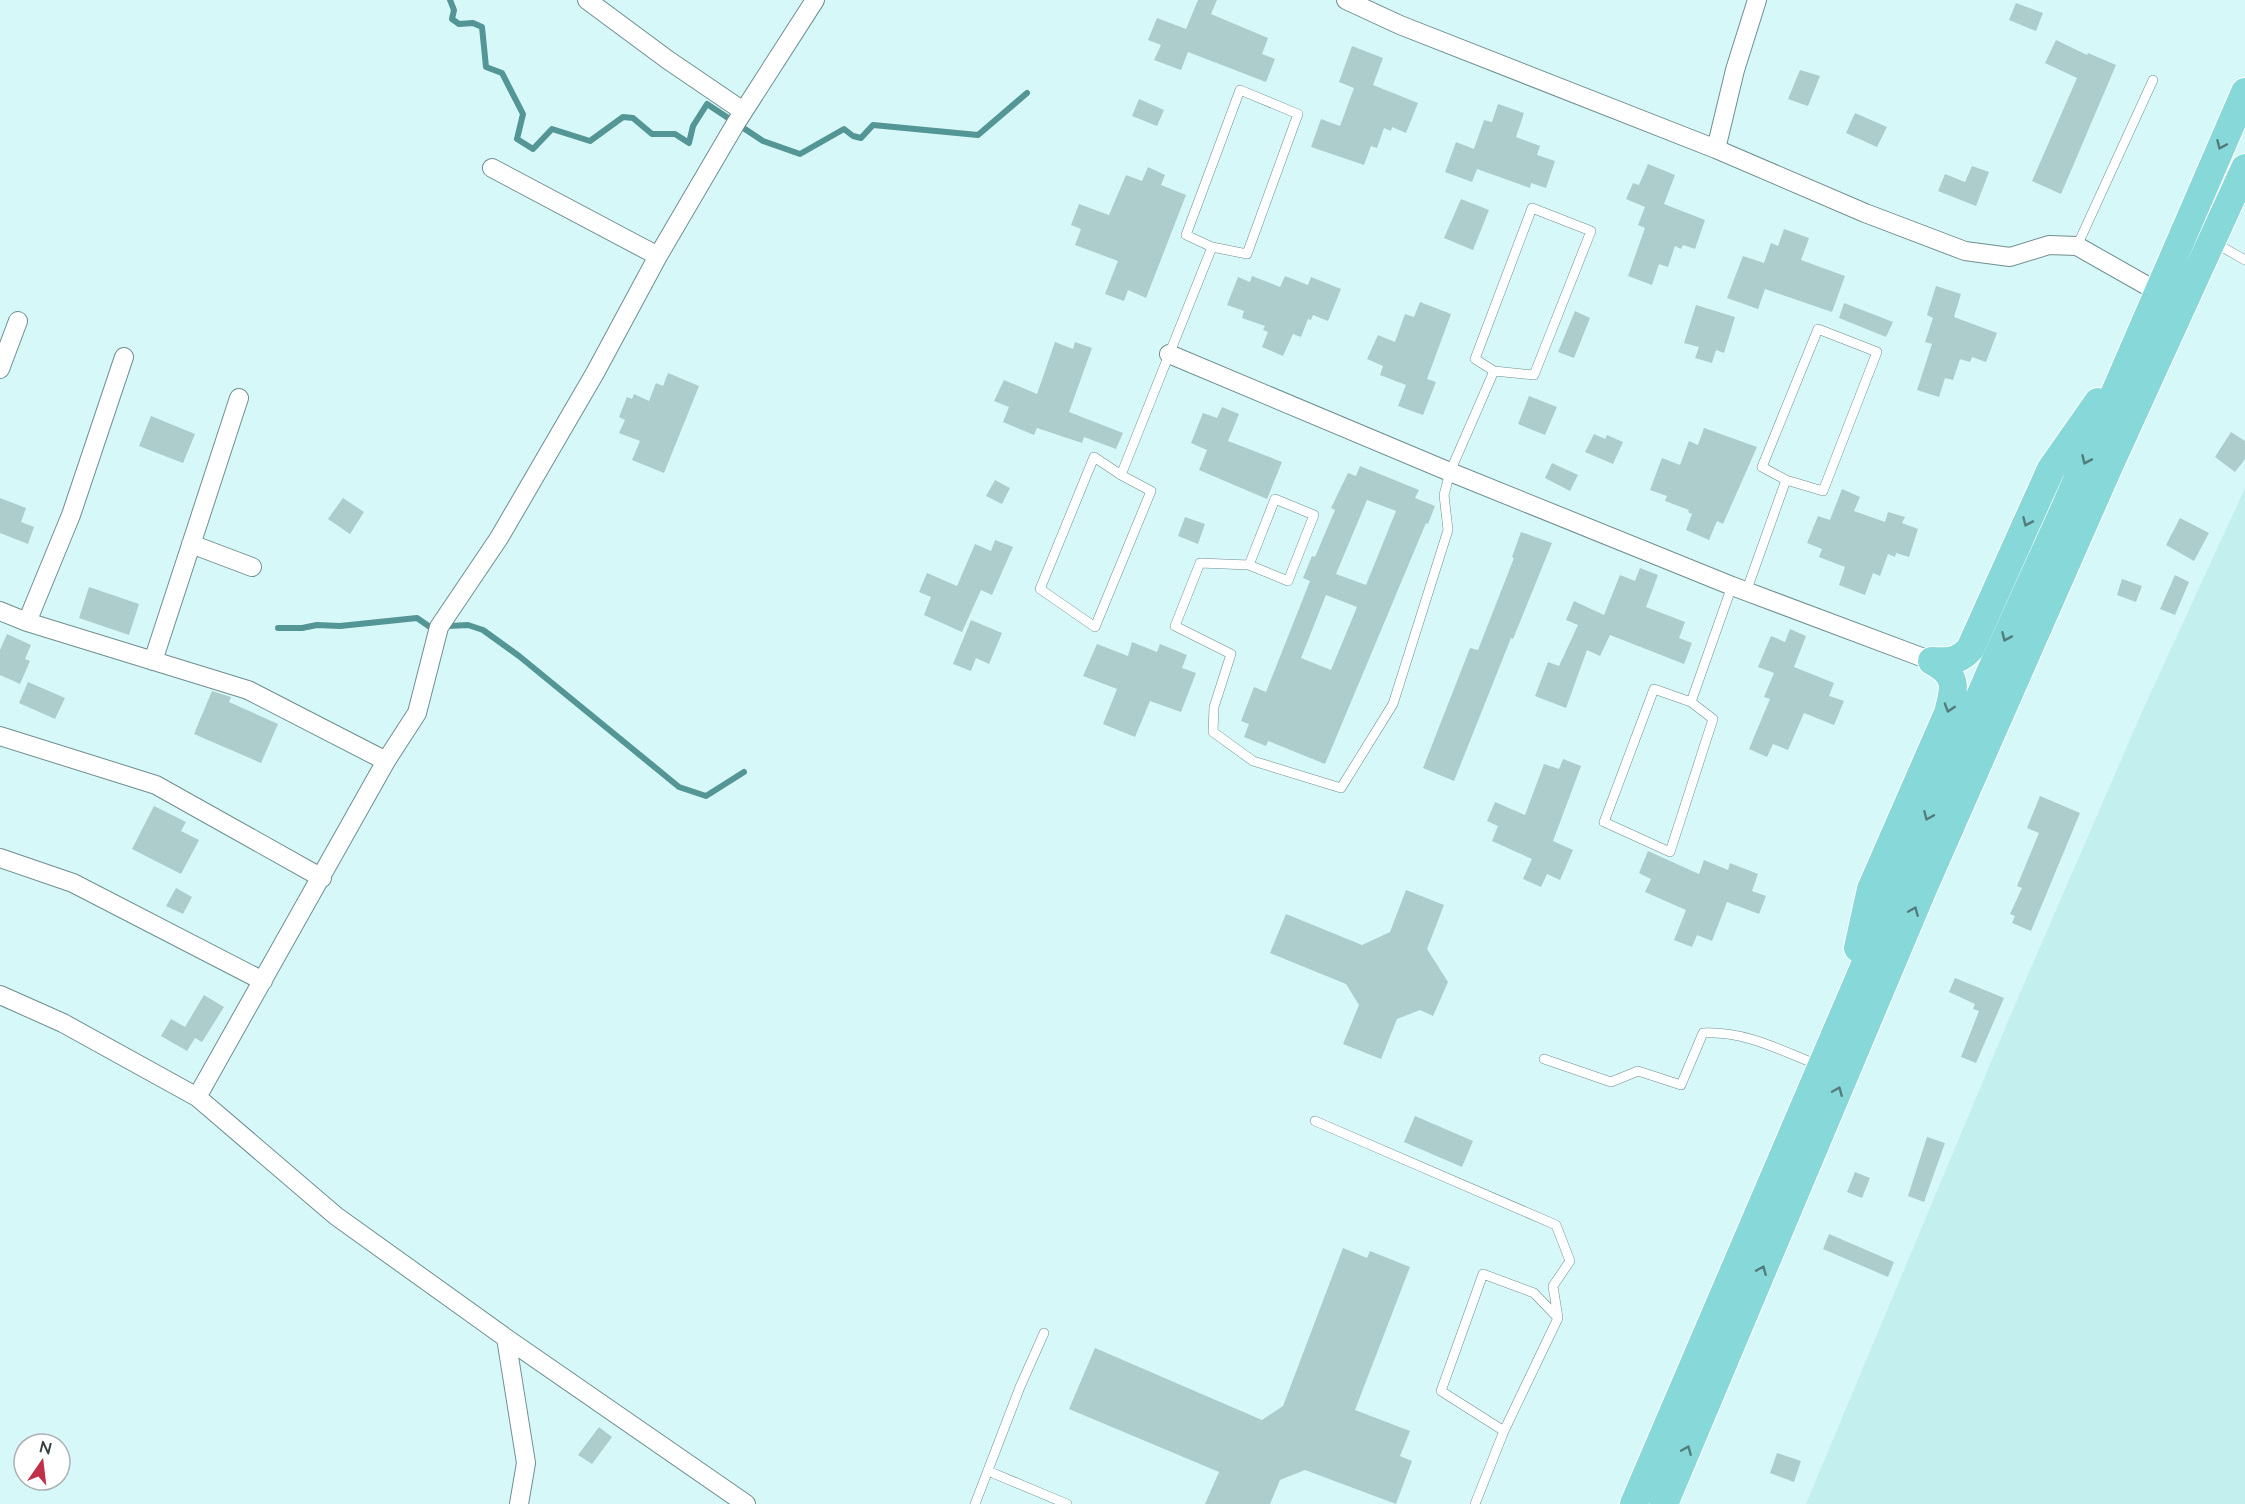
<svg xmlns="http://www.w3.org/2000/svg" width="2245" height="1504" font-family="Lato,sans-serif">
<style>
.built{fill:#c4efef}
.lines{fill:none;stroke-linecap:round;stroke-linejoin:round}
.stream{stroke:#549596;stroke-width:6}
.building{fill:#adcdcd;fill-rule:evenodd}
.lane-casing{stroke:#708e8f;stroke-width:10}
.street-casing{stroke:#708e8f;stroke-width:20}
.primary-casing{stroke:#fff;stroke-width:30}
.lane{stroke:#fff;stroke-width:9}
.street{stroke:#fff;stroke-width:18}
.primary{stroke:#86d8d9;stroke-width:28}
.oneway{stroke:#547c7d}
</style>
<rect width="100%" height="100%" fill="#d7f8f8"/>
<path class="built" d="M2245 488V1504H1806L2014 1007 2141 714Z"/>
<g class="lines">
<path class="stream" d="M450 0 454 10 452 19 459 24 473 23 482 27 486 67 502 73 523 114 517 139 533 149 552 129 590 141 623 117 633 118 652 134H675L689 143 693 126 707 104 763 141 800 154 844 129 853 136 861 138 873 125 978 135 1027 93
M278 628H302L317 625 340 626 417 618 430 627 468 625 483 630 519 656 679 787 706 796 744 772"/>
</g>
<path class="building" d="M1198 0H1217L1211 14 1268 38 1262 54 1275 59 1266 82 1188 52 1181 70 1154 60 1161 45 1148 40 1157 18 1186 29Z
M2016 3 2043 13 2036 31 2009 20Z
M2056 40 2087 55 2088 53 2116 65 2061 194 2032 181 2077 78 2045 63Z
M1352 46 1383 58 1373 85 1418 103 1406 133 1392 127 1391 131 1384 128 1377 148 1371 146 1364 165 1311 147 1321 119 1340 126 1354 88 1339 82Z
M1800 70 1820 76 1808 106 1788 99Z
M1139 99 1164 110 1157 126 1132 116Z
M1498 104 1524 113 1516 137 1540 146 1537 155 1555 161 1546 188 1531 183 1530 188 1477 169 1472 182 1445 172 1456 142 1474 149 1484 120 1492 122Z
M1855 113 1887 127 1877 147 1846 133Z
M1648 164 1675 175 1664 204 1705 220 1695 249 1683 245 1681 249 1675 246 1668 267 1659 264 1652 285 1628 276 1645 228 1638 225 1645 207 1626 199 1633 183 1639 185Z
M1972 166 1989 172 1976 206 1938 191 1945 174 1965 182Z
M1148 167 1165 175 1161 185 1186 195 1146 298 1128 290 1124 301 1105 294 1118 261 1075 245 1081 229 1071 225 1079 204 1109 215 1126 175 1142 181Z
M1461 199 1489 210 1473 250 1444 238Z
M1784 229 1809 238 1801 260 1845 276 1832 312 1765 289 1758 309 1727 298 1743 256 1764 263 1771 243 1778 246Z
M1252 276 1280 287 1285 276 1308 285 1311 277 1341 289 1328 321 1313 315 1311 320 1308 319 1301 337 1293 334 1283 356 1262 347 1268 332 1263 330 1265 326 1242 318 1244 311 1227 305 1238 277 1250 282Z
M1936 286 1961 294 1954 317 1997 333 1986 362 1972 357 1970 362 1960 359 1953 380 1945 378 1939 397 1917 390 1932 344 1925 342 1933 318 1927 315Z
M1420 302 1451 314 1427 379 1436 382 1423 415 1398 406 1406 385 1380 375 1383 366 1367 359 1378 335 1395 342 1405 314 1414 317Z
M1844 303 1893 322 1886 337 1839 318Z
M1696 305 1735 317 1724 353 1716 350 1712 363 1695 358 1699 347 1684 343Z
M1575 311 1590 318 1574 358 1558 352Z
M1055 342 1073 349 1075 342 1092 348 1069 412 1123 433 1116 449 1084 437 1082 443 1037 428 1034 435 1003 422 1009 407 994 401 1004 380 1037 394Z
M668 373 699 386 664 473 632 460 640 441 619 433 625 420 619 417 627 397 632 399 634 394 649 401 656 383 663 386Z
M1529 396 1557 407 1545 435 1518 424Z
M1222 407 1239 414 1228 441 1282 462 1267 499 1199 470 1207 450 1191 443 1203 413 1217 418Z
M151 416 195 434 183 463 139 446Z
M1704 428 1757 447 1723 524 1717 521 1709 540 1686 530 1692 514 1688 512 1689 510 1665 501 1667 496 1650 490 1662 458 1680 465 1689 441 1698 445Z
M2231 432 2245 441V459L2235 472 2215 457Z
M1594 434 1605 439 1607 435 1623 442 1613 464 1585 452Z
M1552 463 1578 475 1570 491 1545 478Z
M1360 466 1419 490 1415 498 1435 506 1428 524 1426 523 1325 764 1268 741 1266 746 1244 737 1249 724 1241 721 1254 687 1266 692 1310 581 1303 578 1312 556 1315 557 1335 510 1331 508 1348 473 1356 476ZM1367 500 1396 511 1366 585 1336 574ZM1326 595 1357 607 1331 670 1301 658Z
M995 480 1010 488 1002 504 986 496Z
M1842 489 1860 497 1854 511 1885 522 1888 512 1905 517 1902 523 1918 529 1909 557 1896 553 1895 557 1888 554 1880 576 1873 573 1865 595 1839 585 1845 567 1819 557 1822 549 1807 543 1818 516 1830 520Z
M0 498 26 508 21 522 34 527 28 544 0 533Z
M343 498 364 512 350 534 328 519Z
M1185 517 1205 524 1198 544 1178 536Z
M2180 518 2209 533 2194 561 2166 545Z
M1521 532 1552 543 1513 639 1511 638 1454 781 1423 768 1470 648 1478 650 1514 558 1512 557Z
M995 540 1013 547 992 595 981 590 962 632 924 615 931 597 919 592 927 573 957 586 975 544 991 551Z
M1640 568 1658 575 1646 607 1685 622 1679 638 1692 643 1684 664 1610 635 1600 656 1587 650 1566 708 1535 696 1548 662 1559 666 1578 625 1566 620 1574 601 1604 615 1620 575 1635 581Z
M2175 575 2189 582 2175 615 2160 609Z
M2122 579 2142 586 2136 602 2117 595Z
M89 587 139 604 129 635 79 618Z
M971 620 1002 633 989 664 976 658 971 671 953 664Z
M1790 629 1806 636 1794 667 1834 683 1829 696 1844 701 1834 725 1804 713 1788 750 1773 744 1767 757 1749 749 1770 699 1764 697 1774 673 1758 667 1771 636 1785 642Z
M7 634 31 645 25 659 30 661 20 684 0 675V650Z
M1132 642 1157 652 1160 644 1187 655 1182 668 1196 673 1181 712 1150 701 1135 737 1103 724 1117 689 1083 676 1097 644 1128 656Z
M28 682 65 698 55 719 19 703Z
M212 691 231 697 229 702 278 724 261 763 194 734Z
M1563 759 1581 766 1553 841 1573 850 1560 880 1547 874 1541 887 1523 879 1532 859 1492 841 1498 826 1487 821 1495 802 1525 815 1544 764 1559 769Z
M2040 796 2080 813 2031 931 2012 923 2015 916 2010 914 2022 888 2017 886 2039 833 2027 828Z
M154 806 186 822 181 831 199 840 181 874 132 849Z
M1648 851 1699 874 1704 860 1728 870 1730 863 1758 874 1752 891 1766 896 1759 914 1727 902 1712 941 1697 935 1692 947 1674 940 1686 910 1645 892 1651 879 1639 873Z
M176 888 192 897 183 914 166 906Z
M1406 890 1444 905 1427 949 1448 982 1433 1016 1420 1010 1397 1019 1381 1059 1343 1044 1359 1005 1346 984 1270 953 1286 914 1362 945 1390 932Z
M1955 978 2004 998 1976 1063 1961 1057 1979 1011 1973 1009 1975 1004 1949 992Z
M204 995 224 1007 202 1042 195 1038 187 1051 161 1036 171 1019 185 1027Z
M1415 1116 1473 1141 1462 1167 1404 1142Z
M1927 1137 1945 1143 1924 1202 1908 1196Z
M1855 1172 1870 1178 1862 1198 1847 1192Z
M1829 1234 1894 1262 1888 1277 1823 1249Z
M1343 1248 1367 1258 1370 1251 1410 1267 1355 1410 1410 1431 1400 1456 1412 1461 1396 1504 1305 1470 1280 1480 1270 1504H1205L1219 1472 1069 1409 1095 1348 1262 1420 1283 1406Z
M599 1427 612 1437 592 1464 578 1455Z
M1777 1453 1801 1461 1794 1482 1770 1473Z"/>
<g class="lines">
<g class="lane-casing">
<path id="lane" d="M1532 208 1591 231 1534 375 1494 371 1475 359Z
M2215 243 2245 260
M2077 246 2153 80
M1121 475 1094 457 1040 589 1095 627 1151 491 1121 475 1212 247 1186 235 1240 90 1298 114 1247 254 1212 247
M1249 565 1275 499 1314 515 1288 581 1249 565 1200 563 1175 626 1231 654 1214 707 1213 732 1253 761 1341 788 1393 704 1448 530 1444 495 1450 472 1494 371
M1746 592 1786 480 1762 467 1818 329 1877 352 1823 491 1786 480
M1691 702 1654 689 1604 822 1670 852 1713 719 1691 702 1732 586
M1544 1059 1611 1082 1638 1071 1681 1085 1703 1033C1745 1031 1780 1050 1818 1065
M1315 1121 1556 1225 1570 1261 1553 1286 1558 1318 1504 1431 1475 1504
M1504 1431 1441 1391 1483 1274 1534 1293 1558 1318
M988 1471 1067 1504
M975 1504 1020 1387 1044 1333"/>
</g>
<g class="street-casing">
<path id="street" d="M587 0 668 60 743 111
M1346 0 1400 25 1716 149 1865 213 1965 251 2010 257 2049 245 2077 246 2158 292
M1716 149 1735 70 1757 0
M492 168 658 256
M1169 354 1450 472 1732 586 1932 661
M0 369 18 321
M191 544 252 567
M0 611 27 622 248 690 386 761
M27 622 71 515 124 357
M153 661 239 398
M0 736 156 785 322 878
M0 858 73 883 263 981
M0 995 63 1023 197 1097 336 1216 506 1338 746 1504
M197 1097 386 761 417 713 439 627 499 538 595 373 658 256 736 123 815 0
M506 1338 526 1463 519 1504"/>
</g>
<g class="primary-casing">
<path id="primary" d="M1932 661C1948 662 1958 662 1970 649L2051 469 2098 402
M1858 948 1871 889 1948 713C1955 687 1958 675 1932 661
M1634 1504 1990 673 2065 508 2245 92
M1664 1504 1922 891 2109 466 2245 168"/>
</g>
<use href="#lane" class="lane"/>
<use href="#street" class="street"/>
<use href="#primary" class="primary"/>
</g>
<defs><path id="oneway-chevron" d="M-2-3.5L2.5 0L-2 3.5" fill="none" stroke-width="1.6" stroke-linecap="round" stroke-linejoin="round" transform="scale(1.5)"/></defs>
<g class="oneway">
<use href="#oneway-chevron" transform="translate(2221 145) rotate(114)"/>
<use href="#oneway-chevron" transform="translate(2086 460) rotate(114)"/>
<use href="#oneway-chevron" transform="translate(2027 522) rotate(114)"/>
<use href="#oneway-chevron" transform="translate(2006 637) rotate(114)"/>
<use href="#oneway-chevron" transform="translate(1949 708) rotate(107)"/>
<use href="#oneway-chevron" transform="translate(1928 816) rotate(113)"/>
<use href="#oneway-chevron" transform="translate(1914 911) rotate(-67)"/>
<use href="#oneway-chevron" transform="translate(1838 1091) rotate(-67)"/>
<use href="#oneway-chevron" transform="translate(1762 1270) rotate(-67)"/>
<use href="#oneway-chevron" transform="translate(1687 1450) rotate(-67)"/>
</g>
<g transform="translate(42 1462) rotate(14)"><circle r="28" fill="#ffffff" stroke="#adb2b2" stroke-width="1.5"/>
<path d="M0-4.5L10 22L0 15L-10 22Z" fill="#c13048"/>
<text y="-9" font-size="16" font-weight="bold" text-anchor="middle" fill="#323f3f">N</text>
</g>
</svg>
